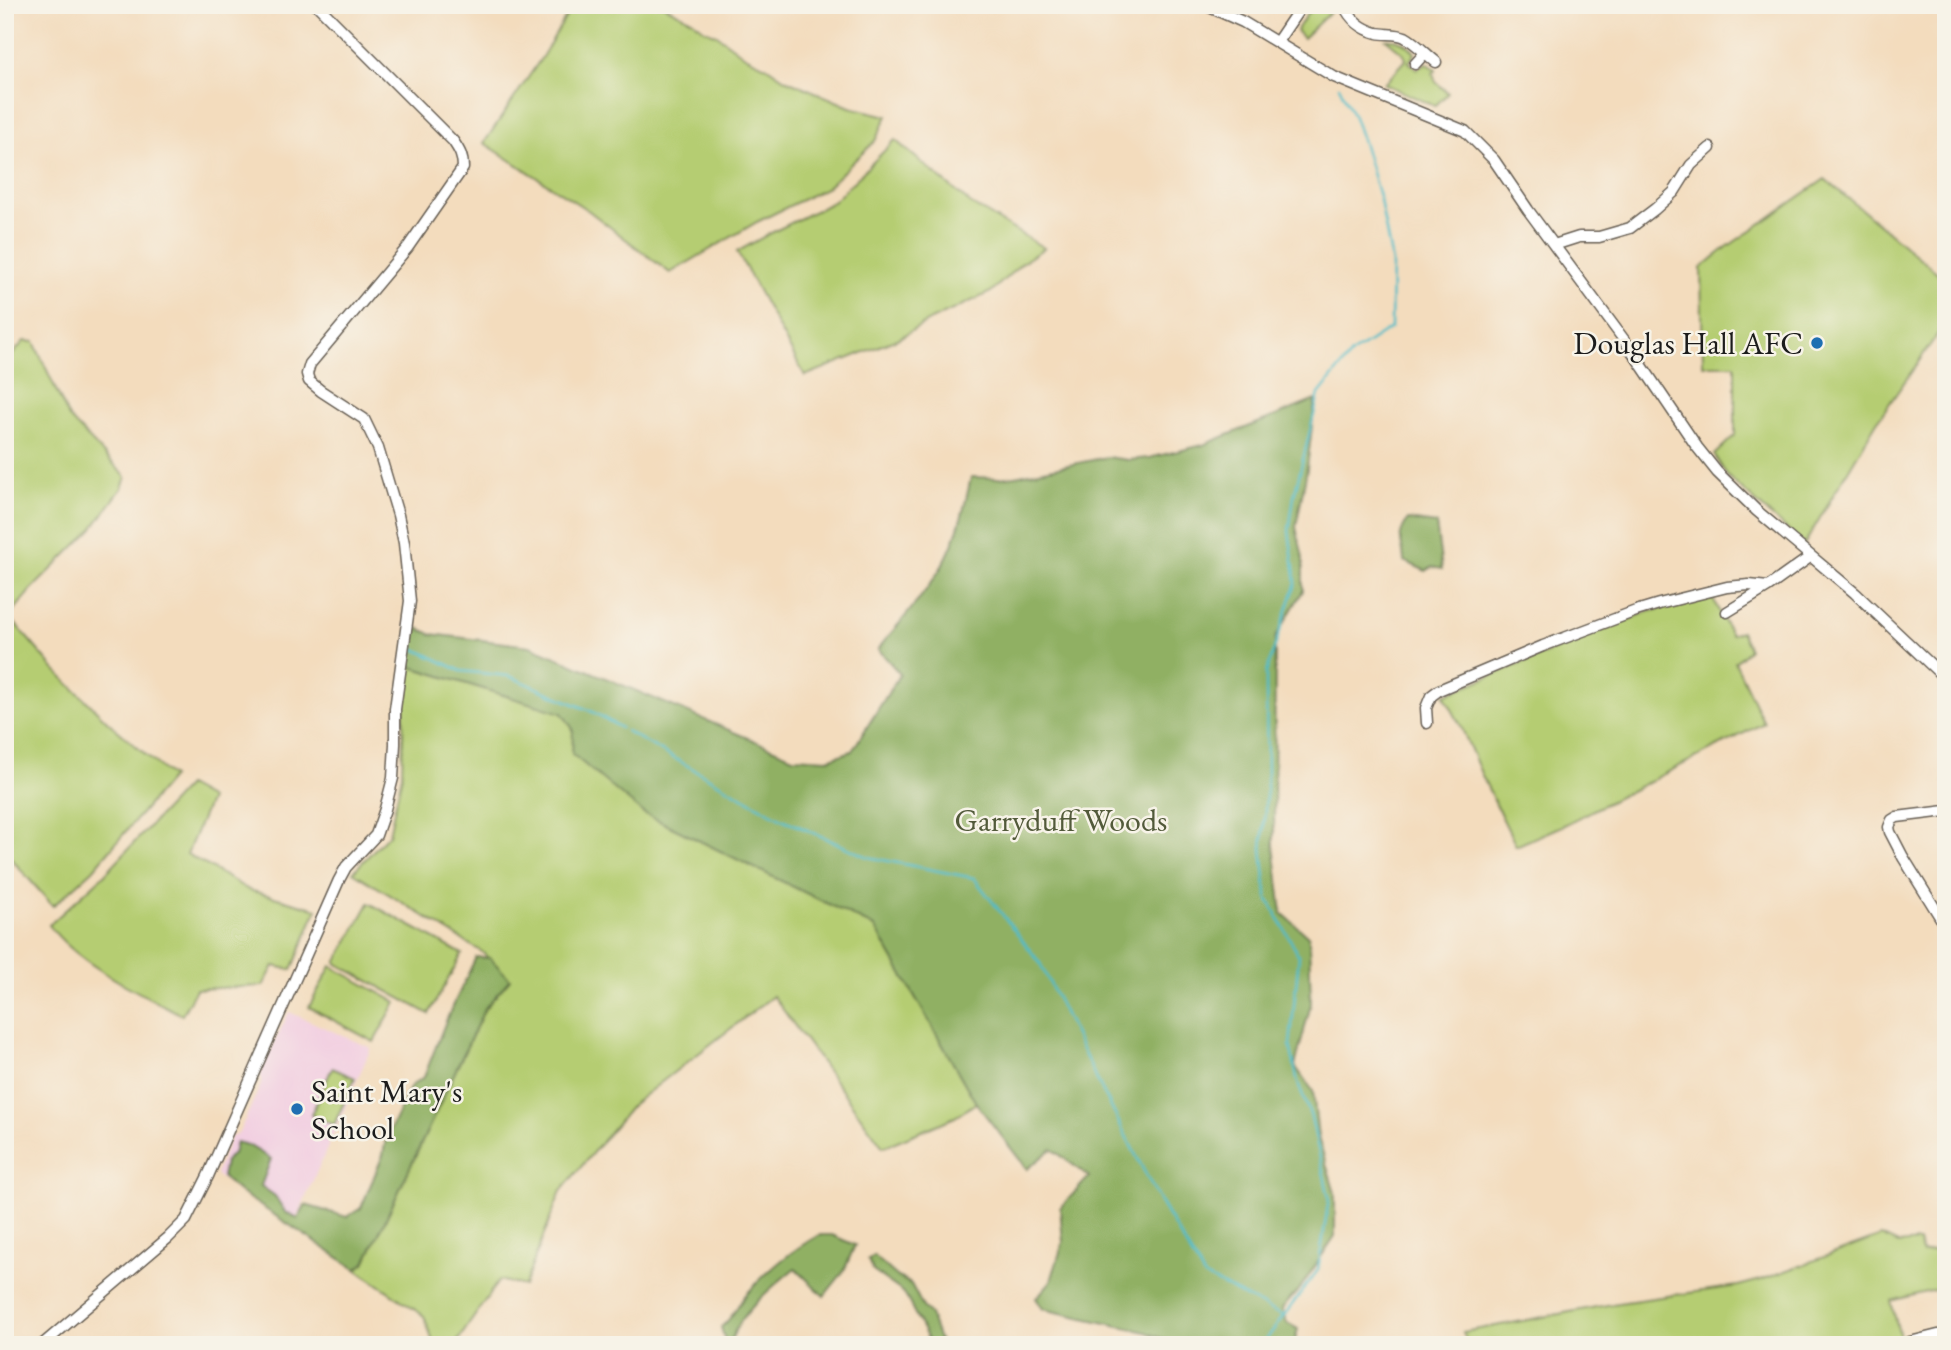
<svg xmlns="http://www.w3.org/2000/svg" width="1951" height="1350" font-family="'EB Garamond',serif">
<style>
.built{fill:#f2cfe1}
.green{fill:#b5cd72;stroke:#687447;stroke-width:2}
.forest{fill:#90b064;stroke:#566640;stroke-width:2}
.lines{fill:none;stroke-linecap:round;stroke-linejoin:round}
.stream{stroke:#4fbcc7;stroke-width:2.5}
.minor-casing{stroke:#675f54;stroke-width:13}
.minor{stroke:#fff;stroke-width:10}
.poi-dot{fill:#1f6fb2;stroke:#f7f3e8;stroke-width:2.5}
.labels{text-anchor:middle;stroke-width:5;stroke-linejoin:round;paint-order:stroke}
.poi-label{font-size:32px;fill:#1c1c1c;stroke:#f7f3e8;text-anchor:end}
.park-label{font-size:32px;fill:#525a3a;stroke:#f7f3e8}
</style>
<rect width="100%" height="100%" fill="#f7f3e8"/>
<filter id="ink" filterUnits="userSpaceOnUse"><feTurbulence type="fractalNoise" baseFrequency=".0143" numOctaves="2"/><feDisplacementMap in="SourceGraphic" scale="14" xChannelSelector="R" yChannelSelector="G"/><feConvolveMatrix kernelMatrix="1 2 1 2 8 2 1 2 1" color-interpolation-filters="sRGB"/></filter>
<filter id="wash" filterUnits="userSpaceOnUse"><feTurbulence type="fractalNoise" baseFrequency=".00686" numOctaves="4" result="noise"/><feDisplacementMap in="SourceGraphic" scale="28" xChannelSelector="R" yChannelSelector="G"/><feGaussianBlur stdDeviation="1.57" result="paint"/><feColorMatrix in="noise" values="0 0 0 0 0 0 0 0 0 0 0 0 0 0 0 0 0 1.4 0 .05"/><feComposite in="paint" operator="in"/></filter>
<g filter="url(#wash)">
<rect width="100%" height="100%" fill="#f3dcbd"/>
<path class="built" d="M289 1012 371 1048 294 1224 218 1177 216 1173 231 1137 239 1133 261 1084V1071Z"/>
<path class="green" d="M573 5H663L692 20 705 30 717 35 745 56 766 66 785 79 850 107 887 116 875 141 826 188 757 222 670 273 589 211 484 143 542 57Z
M1317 5H1338V7L1331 11 1303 38 1296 31 1307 14Z
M1386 39C1397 38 1410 43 1415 54L1409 62 1417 69 1426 63 1436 70 1433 73 1436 82 1448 93 1435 106 1384 84 1406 60 1404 54Z
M895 140 970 203 1044 248 1022 263 991 292 931 320 897 339 805 376 737 252 767 235 833 202Z
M1825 179 1946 280V322L1876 423 1804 545 1728 477 1714 455 1735 435V365H1703L1701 268 1727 247Z
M24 341 34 342 69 418 126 477 122 488 92 529 30 591 5 622V363Z
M1712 597 1731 635 1741 631 1749 649 1735 662 1764 723 1564 825 1516 846 1483 778 1460 724 1444 695 1647 612Z
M12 620 54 669 108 722 172 777 93 870 53 906 5 852V626Z
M405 665 562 713 573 729 643 813 875 927 976 1103 955 1117 883 1147 773 996 633 1104 561 1191 524 1286 499 1280 455 1345H434L424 1316 356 1269 365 1263 485 1008 510 979 482 952 353 872 389 834 402 775Z
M187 786 210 799 187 854 249 890 317 909 292 970 274 966 263 986 196 989 182 1015C140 993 77 964 49 925L104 875Z
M369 903 462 954 429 1014 336 963Z
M331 966 396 1002 374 1042 309 1007Z
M332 1068 355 1078 334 1125 311 1115Z
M1881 1236 1898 1244 1919 1242 1922 1253 1946 1249V1287L1891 1301 1902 1345H1468L1463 1332 1618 1303 1738 1286 1761 1280Z"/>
<path class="forest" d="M1315 400 1307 469 1296 527 1303 558V591L1275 638 1274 845 1282 913 1309 937 1311 1004 1295 1066 1313 1091 1318 1137 1335 1193V1236L1301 1287 1282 1309 1287 1323 1298 1329 1294 1345H1179L1146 1332 1043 1309 1036 1298 1051 1281 1063 1242 1060 1208 1089 1177 1052 1149 1027 1169 976 1103 875 927 643 813 572 754 573 729 562 713 405 665 413 626 431 634 530 646 793 757 828 759 852 751 900 674 878 649C900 622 924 596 942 566 957 540 965 506 971 477L999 478 1015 476 1107 457 1128 460 1149 458 1203 445Z
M1408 520 1436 524 1442 569 1432 567 1426 571 1404 561C1403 542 1395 537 1408 520Z
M476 957 490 958 510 979 485 1008 365 1263 356 1269 241 1193 222 1177 225 1161 233 1154 236 1142 248 1145 271 1159 261 1186 275 1196 285 1212 298 1219 305 1205 347 1217 361 1208 383 1155 386 1138 411 1086 424 1077 446 1021Z
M819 1235H832L855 1245 844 1271 824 1296 795 1268C772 1287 742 1311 731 1340L725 1342 721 1327C732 1319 736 1307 745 1296 765 1273 792 1250 819 1235Z
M874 1256 898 1277 911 1284 923 1307 930 1315 941 1345H931L904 1293 873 1271 868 1260Z"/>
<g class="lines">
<path class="stream" d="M413 648 461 671 509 676 593 712 621 728
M626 731 780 818 868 857 974 878 1040 963 1093 1072 1160 1202 1204 1276 1283 1316
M1262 1345 1318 1270 1329 1198 1311 1117 1298 1083 1290 1045 1299 956 1267 897 1262 849 1267 782 1266 673 1296 583 1289 531 1294 496 1319 394 1351 354 1391 328 1392 262 1380 200 1365 148 1354 117 1339 86"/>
</g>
</g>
<g filter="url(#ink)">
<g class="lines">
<g class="minor-casing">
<path id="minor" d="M1205 5 1243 22 1334 77 1465 131 1494 160 1528 210 1630 348 1697 447 1717 472 1757 511 1855 593 1946 679
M1344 5C1350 19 1362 29 1377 33 1386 35 1396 33 1405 37 1416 43 1426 54 1436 62
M1277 42 1302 5
M1415 64 1425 53
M1554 245 1579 237H1599L1630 228 1655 209 1674 192 1691 165 1710 148
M1727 612 1768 587
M1427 723 1426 708 1431 696 1439 690 1543 646 1636 611 1659 604 1727 587 1749 585 1768 587 1810 557
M1946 811 1897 817 1892 820 1889 827 1890 832 1903 857 1942 920 1946 922
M42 1345 168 1238 186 1220 208 1176 339 880 346 867 376 835 385 809 393 778 395 744V709L410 601 404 543 398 515 378 448 364 419 321 391 309 381 307 374 310 364 408 247 463 168C463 157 460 151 453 141L317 5
M1911 1345 1910 1342 1946 1333"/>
</g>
<use href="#minor" class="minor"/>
</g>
</g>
<g class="poi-dot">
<circle cx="1817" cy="343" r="7"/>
<circle cx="297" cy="1109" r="7"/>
</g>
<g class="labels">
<g class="poi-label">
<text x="1803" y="354">Douglas Hall AFC</text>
<text x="311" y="1102" text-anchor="start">Saint Mary's<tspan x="311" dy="37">School</tspan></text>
</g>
<g class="park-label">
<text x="1061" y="831">Garryduff Woods</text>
</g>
</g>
<rect width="1951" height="1350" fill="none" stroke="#f7f3e8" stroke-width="28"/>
</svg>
